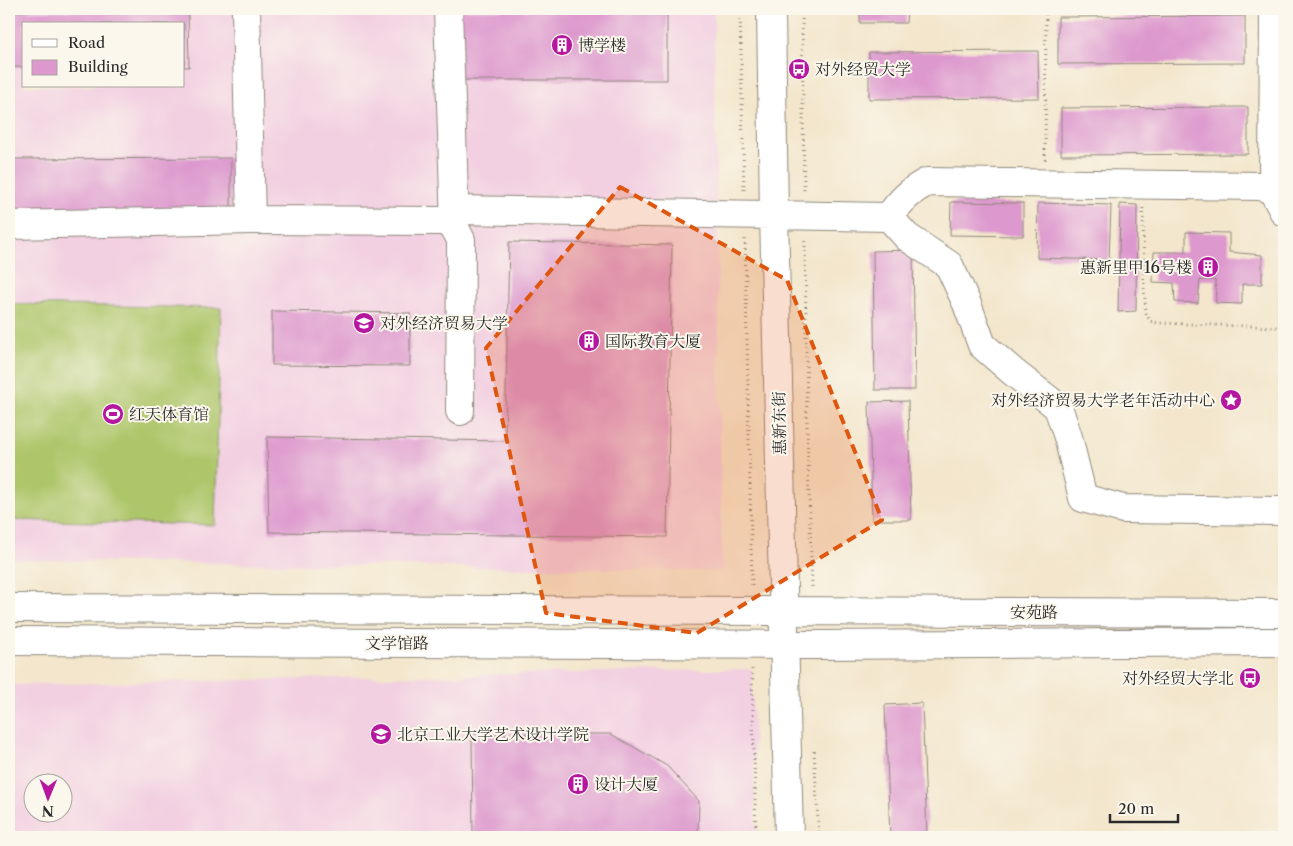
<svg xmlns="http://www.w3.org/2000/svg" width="1293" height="846" font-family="'Libre Caslon Text','Noto Serif SC',serif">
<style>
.built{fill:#f2cfe1;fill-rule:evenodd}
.grass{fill:#aec66b;stroke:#6c784b}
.building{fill:#dd98ce}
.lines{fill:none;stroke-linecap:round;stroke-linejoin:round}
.minor-casing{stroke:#8f887c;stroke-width:30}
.major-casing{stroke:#8f887c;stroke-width:30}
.path{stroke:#8f887c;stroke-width:3;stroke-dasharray:1 4;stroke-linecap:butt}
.minor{stroke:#fff;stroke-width:28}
.major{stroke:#fff;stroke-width:28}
.marked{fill:#df570e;fill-opacity:0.2;stroke:#df570e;stroke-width:4;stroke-dasharray:10 6;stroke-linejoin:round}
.labels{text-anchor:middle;stroke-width:4;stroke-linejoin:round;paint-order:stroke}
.poi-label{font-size:16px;fill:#2b2b2b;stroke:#fbf7ec;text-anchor:start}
.street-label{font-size:16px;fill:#2b2b2b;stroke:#fbf7ec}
</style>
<rect width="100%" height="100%" fill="#fbf7ec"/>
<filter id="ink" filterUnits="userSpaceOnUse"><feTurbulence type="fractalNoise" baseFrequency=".02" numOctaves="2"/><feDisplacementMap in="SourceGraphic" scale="10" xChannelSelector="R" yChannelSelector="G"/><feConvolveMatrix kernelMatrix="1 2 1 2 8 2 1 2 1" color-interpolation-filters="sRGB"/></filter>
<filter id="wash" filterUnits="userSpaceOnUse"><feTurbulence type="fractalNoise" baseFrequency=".0096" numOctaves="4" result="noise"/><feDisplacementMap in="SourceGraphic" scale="20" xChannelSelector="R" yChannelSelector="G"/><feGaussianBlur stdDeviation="1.12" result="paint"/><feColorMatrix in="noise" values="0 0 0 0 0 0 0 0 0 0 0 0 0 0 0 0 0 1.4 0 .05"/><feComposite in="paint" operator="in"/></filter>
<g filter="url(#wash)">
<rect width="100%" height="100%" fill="#f3e6cc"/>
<path class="built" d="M9 9H714L722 571 9 560ZM24 24H184V86H24Z
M752 669 756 837H9V685ZM32 784H62V814H32Z"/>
<path class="grass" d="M9 304 221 308 215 525 9 520Z"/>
<g id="blocks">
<path class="building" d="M860 9H907L906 23H860Z
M457 10H667V80H458Z
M9 11H188L189 67H184V24H24V67H9Z
M1245 16V63L1058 64V17Z
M1038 51 1039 98 869 99V52Z
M1248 107V154L1061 155V108Z
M231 158V211L9 212V159Z
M951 202 1023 203V236L950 235Z
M1038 203 1111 205 1109 260 1037 258Z
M1120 204 1137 205 1136 311 1118 312Z
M1186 232 1229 233V252L1262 255V284H1242V304L1216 303 1215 280H1200L1198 303 1175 302 1174 283 1153 282 1154 252H1186Z
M509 242 672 245 667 537 269 532 267 437 505 441Z
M913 250 915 390H875L873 251Z
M272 311 410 313V366L272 365Z
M908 401 911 520H872L869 402Z
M922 703 927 837H890L885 705Z
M472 734H611L667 766 699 801 698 837H473Z"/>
</g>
</g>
<g filter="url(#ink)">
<use href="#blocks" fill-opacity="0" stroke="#8f887c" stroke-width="1"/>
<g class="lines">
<g class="minor-casing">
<path id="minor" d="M246 9 251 220
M448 9 455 227
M771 9 774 215 789 837
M1273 191 1274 9
M455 210 889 217C899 202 911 190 927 182L1262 186 1273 191 1284 212
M889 217 907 237 949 265 967 304 982 345 1013 372 1058 407 1068 437 1083 498 1123 509 1284 511
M9 225 251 220 444 221 455 228 461 240 460 411"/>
</g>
<g class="major-casing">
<path id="major" d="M9 608 1284 613
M9 641 812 645 1284 642"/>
</g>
<path class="path" d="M740 9 744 191
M802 9 804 192
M1045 160 1046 9
M1143 208 1144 286 1146 313 1150 321 1158 323 1277 327 1284 323
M745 239 752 588
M805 241 807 428 812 587
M752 669 756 837
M814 751 819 837"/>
<use href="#minor" class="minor"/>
<use href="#major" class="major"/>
</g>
</g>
<path class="marked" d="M620 187 787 280 882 520 697 633 546 613 486 348Z"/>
<defs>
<g id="building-disc" transform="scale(1.125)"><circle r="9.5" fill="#b5179e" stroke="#fbf7ec"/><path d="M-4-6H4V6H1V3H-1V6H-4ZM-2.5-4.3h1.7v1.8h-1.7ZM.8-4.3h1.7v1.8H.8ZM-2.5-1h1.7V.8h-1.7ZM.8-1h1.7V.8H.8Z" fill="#fff"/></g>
<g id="bus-disc" transform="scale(1.125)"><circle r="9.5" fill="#b5179e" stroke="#fbf7ec"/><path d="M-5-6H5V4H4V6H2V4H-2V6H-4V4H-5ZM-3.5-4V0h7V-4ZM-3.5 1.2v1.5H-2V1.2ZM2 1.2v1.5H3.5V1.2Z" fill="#fff"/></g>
<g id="university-disc" transform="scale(1.125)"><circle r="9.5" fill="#b5179e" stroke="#fbf7ec"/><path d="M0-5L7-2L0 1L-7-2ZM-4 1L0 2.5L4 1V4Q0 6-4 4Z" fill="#fff"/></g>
<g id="sight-disc" transform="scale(1.125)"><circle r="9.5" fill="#b5179e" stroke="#fbf7ec"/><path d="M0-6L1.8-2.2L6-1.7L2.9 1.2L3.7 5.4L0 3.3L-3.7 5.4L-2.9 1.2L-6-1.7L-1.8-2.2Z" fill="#fff"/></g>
<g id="stadium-disc" transform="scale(1.125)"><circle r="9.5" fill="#b5179e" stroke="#fbf7ec"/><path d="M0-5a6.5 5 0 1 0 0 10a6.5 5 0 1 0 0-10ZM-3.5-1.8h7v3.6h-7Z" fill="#fff"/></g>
</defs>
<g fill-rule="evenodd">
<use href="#building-disc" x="562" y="45"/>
<use href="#bus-disc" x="799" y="69"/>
<use href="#building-disc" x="1208" y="267"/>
<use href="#university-disc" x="364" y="323"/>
<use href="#building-disc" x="589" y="341"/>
<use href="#sight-disc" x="1231" y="400"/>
<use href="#stadium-disc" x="113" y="414"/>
<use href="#bus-disc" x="1250" y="678"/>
<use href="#university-disc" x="381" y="734"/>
<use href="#building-disc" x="578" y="784"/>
</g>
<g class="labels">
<g class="poi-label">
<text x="578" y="51">博学楼</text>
<text x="815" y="75">对外经贸大学</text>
<text x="1192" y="273" text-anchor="end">惠新里甲16号楼</text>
<text x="380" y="329">对外经济贸易大学</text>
<text x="605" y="347">国际教育大厦</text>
<text x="1215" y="406" text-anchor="end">对外经济贸易大学老年活动中心</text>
<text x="129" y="420">红天体育馆</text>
<text x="1234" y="684" text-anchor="end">对外经贸大学北</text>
<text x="397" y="740">北京工业大学艺术设计学院</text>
<text x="594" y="790">设计大厦</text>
</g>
<g class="street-label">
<text transform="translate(779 423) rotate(-91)" y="6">惠新东街</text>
<text x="1034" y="618">安苑路</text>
<text x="397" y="649">文学馆路</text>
</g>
</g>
<rect width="1293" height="846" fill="none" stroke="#fbf7ec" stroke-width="30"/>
<rect x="22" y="22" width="162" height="65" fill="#fbf7ec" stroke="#a8a59f"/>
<rect x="32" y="39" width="25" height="8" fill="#ffffff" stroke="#a8a59f"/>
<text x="68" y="48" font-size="15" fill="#2b2b2b">Road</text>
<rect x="32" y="60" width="25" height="15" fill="#dd98ce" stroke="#a8a59f"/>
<text x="68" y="72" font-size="15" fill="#2b2b2b">Building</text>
<g transform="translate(48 798) rotate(181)"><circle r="24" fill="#fbf7ec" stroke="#a8a59f"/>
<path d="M0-4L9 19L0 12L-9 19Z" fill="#b5179e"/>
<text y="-8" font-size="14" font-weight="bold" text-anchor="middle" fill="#2b2b2b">N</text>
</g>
<path d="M1110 814v8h68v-8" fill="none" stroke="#2b2b2b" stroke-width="2.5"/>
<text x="1118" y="814" font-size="15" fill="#2b2b2b" stroke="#fbf7ec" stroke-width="4" paint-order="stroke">20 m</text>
</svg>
